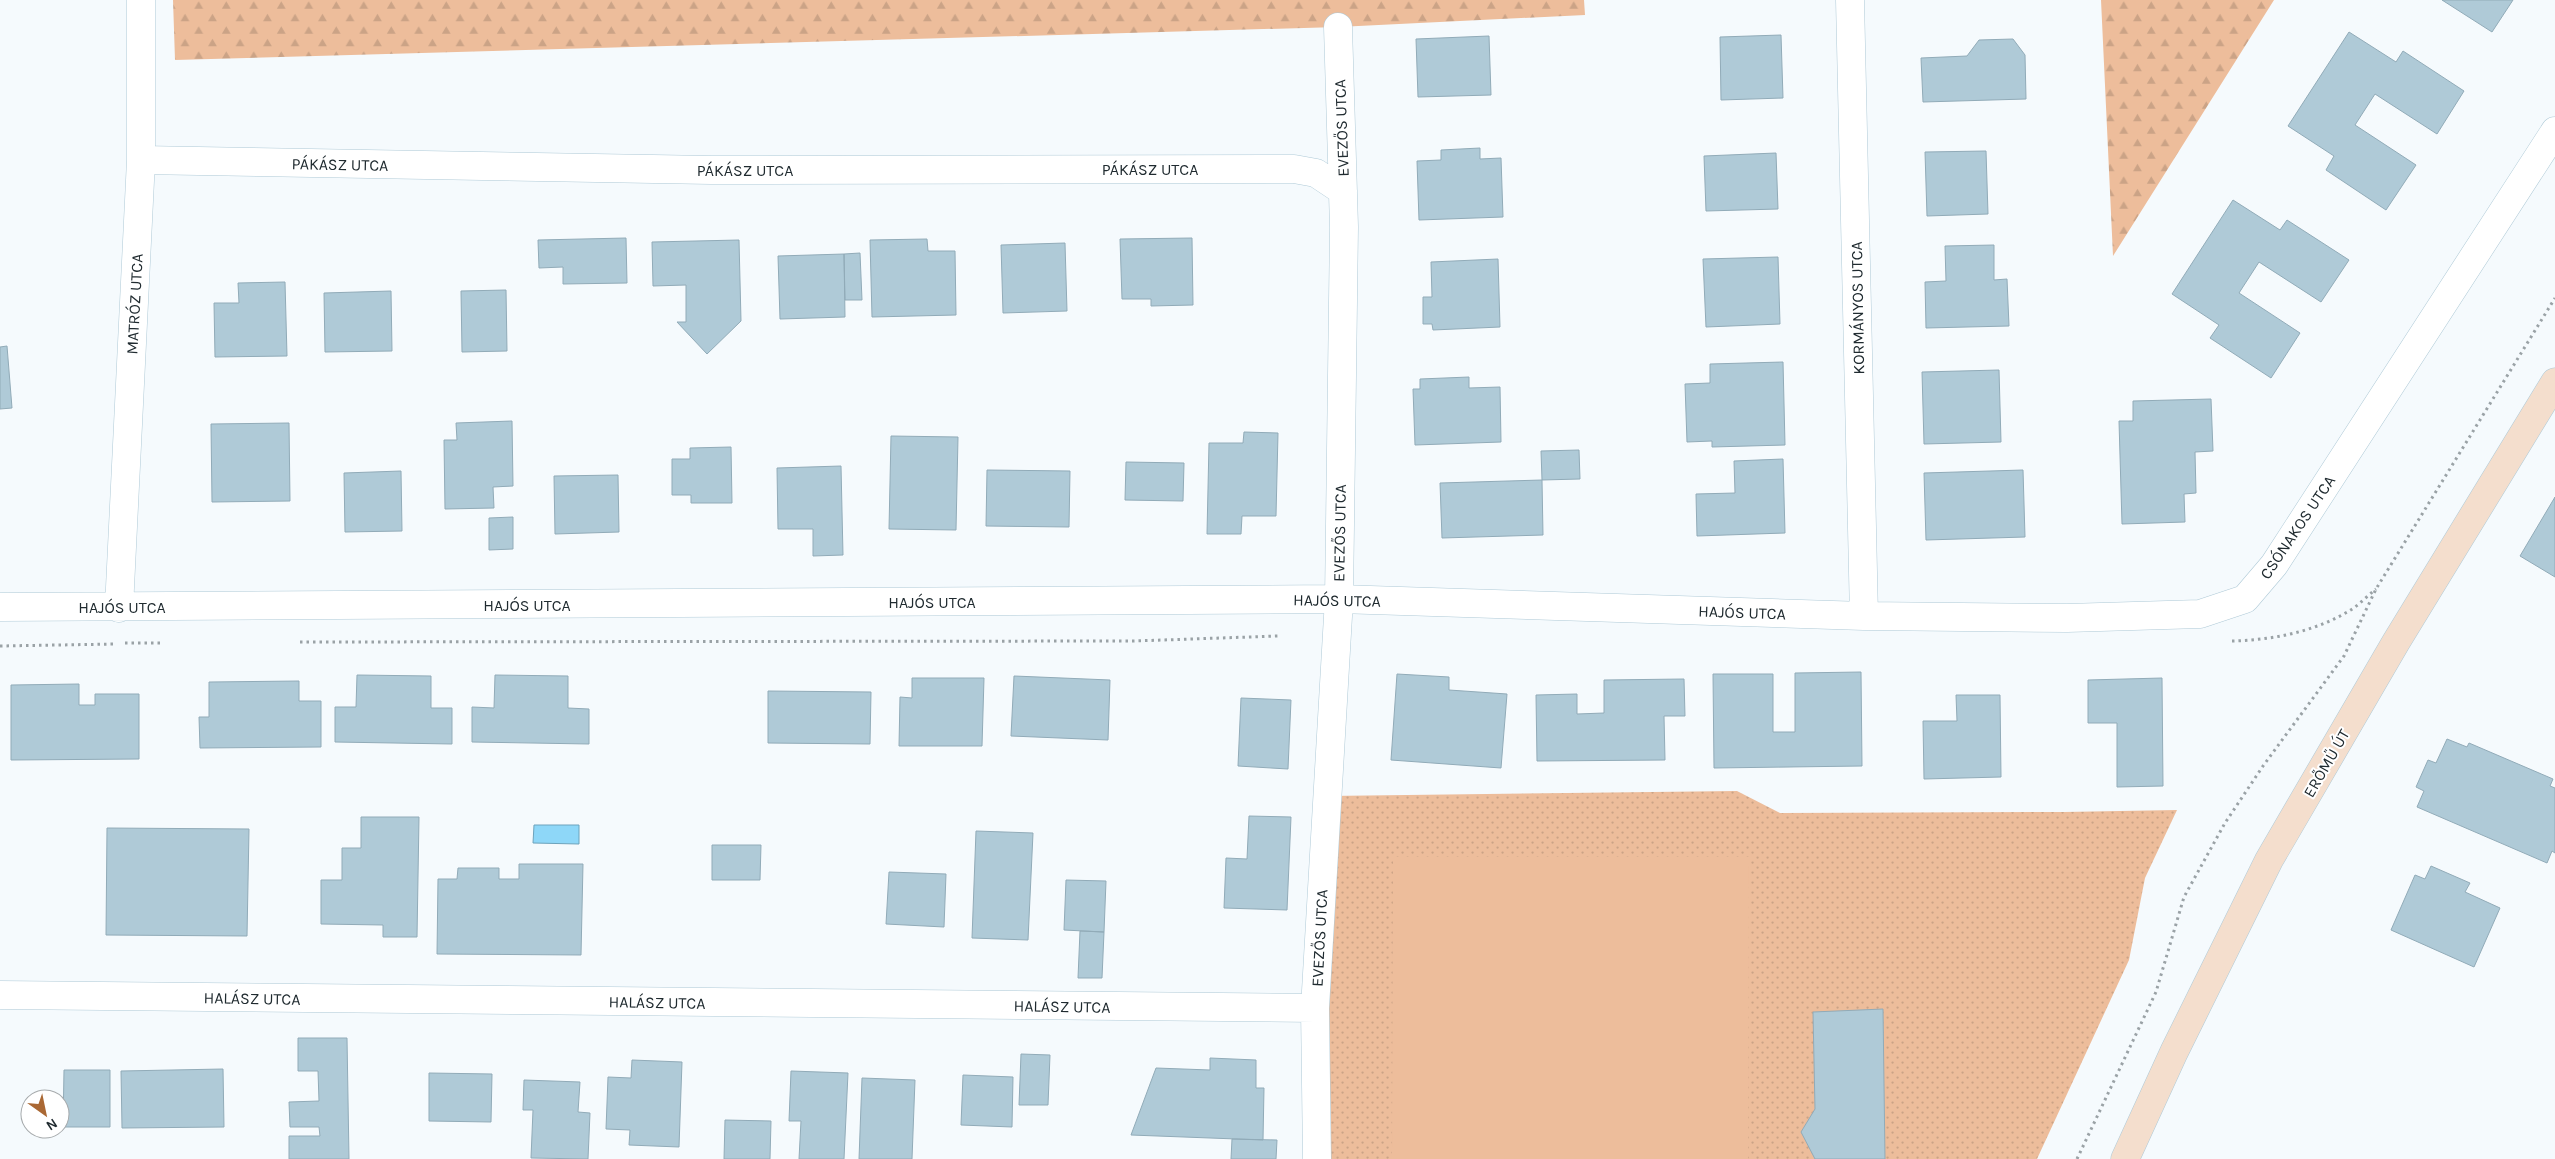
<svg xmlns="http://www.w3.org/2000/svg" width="2555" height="1159" font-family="Karla,sans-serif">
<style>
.green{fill:url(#green-dots)}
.forest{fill:url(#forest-firs)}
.pitch{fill:#edbd9b}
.water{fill:#8ed7f8;stroke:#6da3bc}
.building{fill:#afcad7;stroke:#91abb8}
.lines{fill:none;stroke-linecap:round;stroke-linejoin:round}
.street-casing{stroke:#afcad7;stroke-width:29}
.secondary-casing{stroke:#afcad7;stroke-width:29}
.path{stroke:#9aa2a6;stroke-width:3;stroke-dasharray:2.5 4;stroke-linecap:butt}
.street{stroke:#fff;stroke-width:28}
.secondary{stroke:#f4decd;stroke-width:28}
.labels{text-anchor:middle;stroke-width:4;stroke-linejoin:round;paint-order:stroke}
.street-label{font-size:16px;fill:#202b30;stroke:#fff}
</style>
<defs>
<pattern id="green-dots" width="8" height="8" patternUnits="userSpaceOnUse" patternTransform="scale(1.25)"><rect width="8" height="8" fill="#edbd9b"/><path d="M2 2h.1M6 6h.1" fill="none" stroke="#cba386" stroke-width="1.8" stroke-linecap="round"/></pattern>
<pattern id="forest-firs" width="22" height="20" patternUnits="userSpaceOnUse" patternTransform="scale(1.25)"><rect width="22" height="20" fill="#edbd9b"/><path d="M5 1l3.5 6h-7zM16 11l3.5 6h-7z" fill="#cba386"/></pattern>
</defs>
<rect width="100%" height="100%" fill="#f5fafd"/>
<path class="green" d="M1737 791 1780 813 2064 812 2177 810 2145 878 2129 960 2037 1159H1322L1327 796Z"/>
<path class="forest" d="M173 0H1584L1585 15 1338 27 175 60Z
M2101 0H2274L2113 256Z"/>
<path class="pitch" d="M1393 857H1749L1748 1159H1392Z"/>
<path class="water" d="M534 825H579V844L533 843Z"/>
<path class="building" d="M2442 0H2513L2492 32Z
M2349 32 2396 62 2403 51 2464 91 2437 134 2375 94 2355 125 2416 165 2386 210 2326 170 2334 156 2288 126Z
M1781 35 1783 98 1721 100 1720 37Z
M1489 36 1491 95 1418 97 1416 39Z
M2013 39 2025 55 2026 99 1923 102 1921 58 1967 56 1979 40Z
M1480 148V159L1501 158 1503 217 1419 220 1417 161 1441 160V150Z
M1986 151 1988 214 1927 216 1925 152Z
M1776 153 1778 209 1706 211 1704 156Z
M2233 200 2280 230 2287 220 2349 260 2321 302 2259 262 2239 293 2300 333 2271 378 2210 338 2219 325 2172 294Z
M626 238 627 283 563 284V267L539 268 538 240Z
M1192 238 1193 305 1151 306V299H1122L1120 239Z
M927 239 928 251H955L956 315 872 317 870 240Z
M739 240 741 321 707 354 677 322H686V285L653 286 652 242Z
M1065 243 1067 311 1003 313 1001 245Z
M1994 245V280L2007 279 2009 326 1926 328 1925 282 1946 281 1945 246Z
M860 253 862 300H845L844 254Z
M844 254 845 317 780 319 778 256Z
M1778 257 1780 324 1706 327 1703 259Z
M1498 259 1500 327 1433 330 1432 324H1423V297H1432L1431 262Z
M285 282 287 356 215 357 214 303H239L238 283Z
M506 290 507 351 462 352 461 291Z
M391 291 392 351 325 352 324 293Z
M7 346 12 408 0 409V347Z
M1783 362 1785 445 1712 447V441L1687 442 1685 384 1710 383V364Z
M1999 370 2001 442 1924 444 1922 372Z
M1469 377V388L1500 387 1501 442 1415 445 1413 389H1420V379Z
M2211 399 2213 451 2195 452 2196 493 2184 494 2185 522 2122 524 2119 421H2133V401Z
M512 421 513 486 493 487 494 508 445 509 444 440H457L456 423Z
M289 423 290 501 212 502 211 424Z
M1244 432 1278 433 1276 516H1242L1241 534H1207L1209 443H1243Z
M891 436 958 437 956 530 889 529Z
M731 447 732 503H691V495H672V459H690V448Z
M1579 450 1580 479 1542 480 1541 451Z
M1783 459 1785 533 1697 536 1696 494 1735 493 1734 461Z
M1126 462 1184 463 1183 501 1125 500Z
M841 466 843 555 813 556V529H778L777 468Z
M987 470 1070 471 1069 527 986 526Z
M2023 470 2025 537 1926 540 1924 473Z
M401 471 402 531 345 532 344 473Z
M618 475 619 532 555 534 554 476Z
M1542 480 1543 535 1442 538 1440 483Z
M2555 497V577L2520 556Z
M513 517V549L489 550V518Z
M1861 672 1862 766 1714 768 1713 674H1773V732H1795V673Z
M1397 674 1449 677V690L1507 694 1501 768 1391 760Z
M357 675 431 676V708H452V744L335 742V707H356Z
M495 675 568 676V708L589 709V744L472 742V707L494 708Z
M1014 676 1110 680 1108 740 1011 736Z
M912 678H984L982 746H899L900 697 912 698Z
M2162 678 2163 786 2117 787V723H2088V680Z
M1684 679 1685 716H1664L1665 760 1537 761 1536 695 1577 694V714L1604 713V680Z
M299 681V701H321V747L200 748 199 717H209V682Z
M79 684V705H95V694H139V759L11 760V685Z
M768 691 871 692 870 744 768 743Z
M1956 695H2000L2001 777 1924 779 1923 721H1957Z
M1241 698 1291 700 1288 769 1238 766Z
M2447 739 2467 747 2469 743 2553 779 2550 786 2555 788V853L2552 851 2547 863 2417 807 2424 791 2416 787 2428 760 2436 763Z
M1249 816 1291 817 1287 910 1224 908 1226 858 1247 859Z
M361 817H419L417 937H383V925L321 924V880H342V848H361Z
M107 828 249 829 247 936 106 935Z
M976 831 1033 833 1028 940 972 938Z
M712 845H761L760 880H712Z
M519 864H583L581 955 437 954 438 879H457L458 868H499V879H519Z
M2431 866 2470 883 2465 892 2500 908 2474 967 2391 930 2415 875 2425 879Z
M889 872 946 874 944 927 886 924Z
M1066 880 1106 881 1104 932 1064 930Z
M1080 931 1104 932 1102 978H1078Z
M1883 1009 1885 1159H1815L1801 1132 1815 1109 1813 1012Z
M298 1038H347L349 1159H289V1136H320L319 1127H290L289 1102 319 1101 318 1071H298Z
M1021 1054 1050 1055 1048 1105H1019Z
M1210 1058 1256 1060V1088H1264L1263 1140 1131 1135 1156 1068 1210 1070Z
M632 1060 682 1062 679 1147 629 1145 630 1130 606 1129 608 1077 631 1078Z
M223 1069 224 1127 122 1128 121 1071Z
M64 1070H110V1127H63Z
M791 1071 848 1073 844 1159H799L801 1121H789Z
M429 1073 492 1074 491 1122 429 1121Z
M963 1075 1013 1077 1012 1127 961 1125Z
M862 1078 915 1080 912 1159H859Z
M524 1080 580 1082 578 1112 590 1113 588 1159 531 1158 533 1110H523Z
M725 1120 771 1121 770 1159H724Z
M1232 1139 1277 1140 1276 1159H1231Z"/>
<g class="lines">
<g class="street-casing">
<path id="street" d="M1850 0 1864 616
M141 160 711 170 1294 169 1316 173 1343 191
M0 607 1339 599 1864 616 2067 618 2200 614 2245 599 2274 565 2555 131
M119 608 141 160V0
M0 995 1315 1008
M1317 1159 1315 1008 1339 599 1344 227 1338 27"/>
</g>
<g class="secondary-casing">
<path id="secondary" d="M2125 1159 2174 1052 2269 860 2396 642 2555 382"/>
</g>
<path class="path" d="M2232 641C2272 640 2314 632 2349 611 2358 606 2367 596 2376 589
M300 642 1134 641 1278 636
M125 643H161
M0 646 116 644
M2077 1159 2156 992 2184 897 2225 823 2263 766 2344 656 2376 589 2555 298"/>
<use href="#street" class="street"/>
<use href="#secondary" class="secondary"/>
</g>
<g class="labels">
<g class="street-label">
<text transform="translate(1341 128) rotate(-92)" y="6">EVEZŐS UTCA</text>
<text transform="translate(340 164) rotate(1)" y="6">PÁKÁSZ UTCA</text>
<text x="1150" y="175">PÁKÁSZ UTCA</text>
<text x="745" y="176">PÁKÁSZ UTCA</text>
<text transform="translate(134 304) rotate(-87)" y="6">MATRÓZ UTCA</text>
<text transform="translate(1857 308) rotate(-91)" y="6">KORMÁNYOS UTCA</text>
<text transform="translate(2297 527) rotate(-56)" y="6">CSÓNAKOS UTCA</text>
<text transform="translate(1339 533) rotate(-89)" y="6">EVEZŐS UTCA</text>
<text transform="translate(1337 600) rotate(1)" y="6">HAJÓS UTCA</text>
<text x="932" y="608">HAJÓS UTCA</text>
<text x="527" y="611">HAJÓS UTCA</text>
<text x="122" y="613">HAJÓS UTCA</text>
<text transform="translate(1742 612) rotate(2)" y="6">HAJÓS UTCA</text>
<text transform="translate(2326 763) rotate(-60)" y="6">ERŐMŰ ÚT</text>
<text transform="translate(1319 938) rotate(-87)" y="6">EVEZŐS UTCA</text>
<text transform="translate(252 998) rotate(1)" y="6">HALÁSZ UTCA</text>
<text transform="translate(657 1002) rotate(1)" y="6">HALÁSZ UTCA</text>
<text transform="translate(1062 1006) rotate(1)" y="6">HALÁSZ UTCA</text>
</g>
</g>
<g transform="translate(45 1114) rotate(147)"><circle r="24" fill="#ffffff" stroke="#a6aaac"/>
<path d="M0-4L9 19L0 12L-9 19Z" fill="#aa6834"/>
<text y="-8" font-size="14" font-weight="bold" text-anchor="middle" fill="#202b30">N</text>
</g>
</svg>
